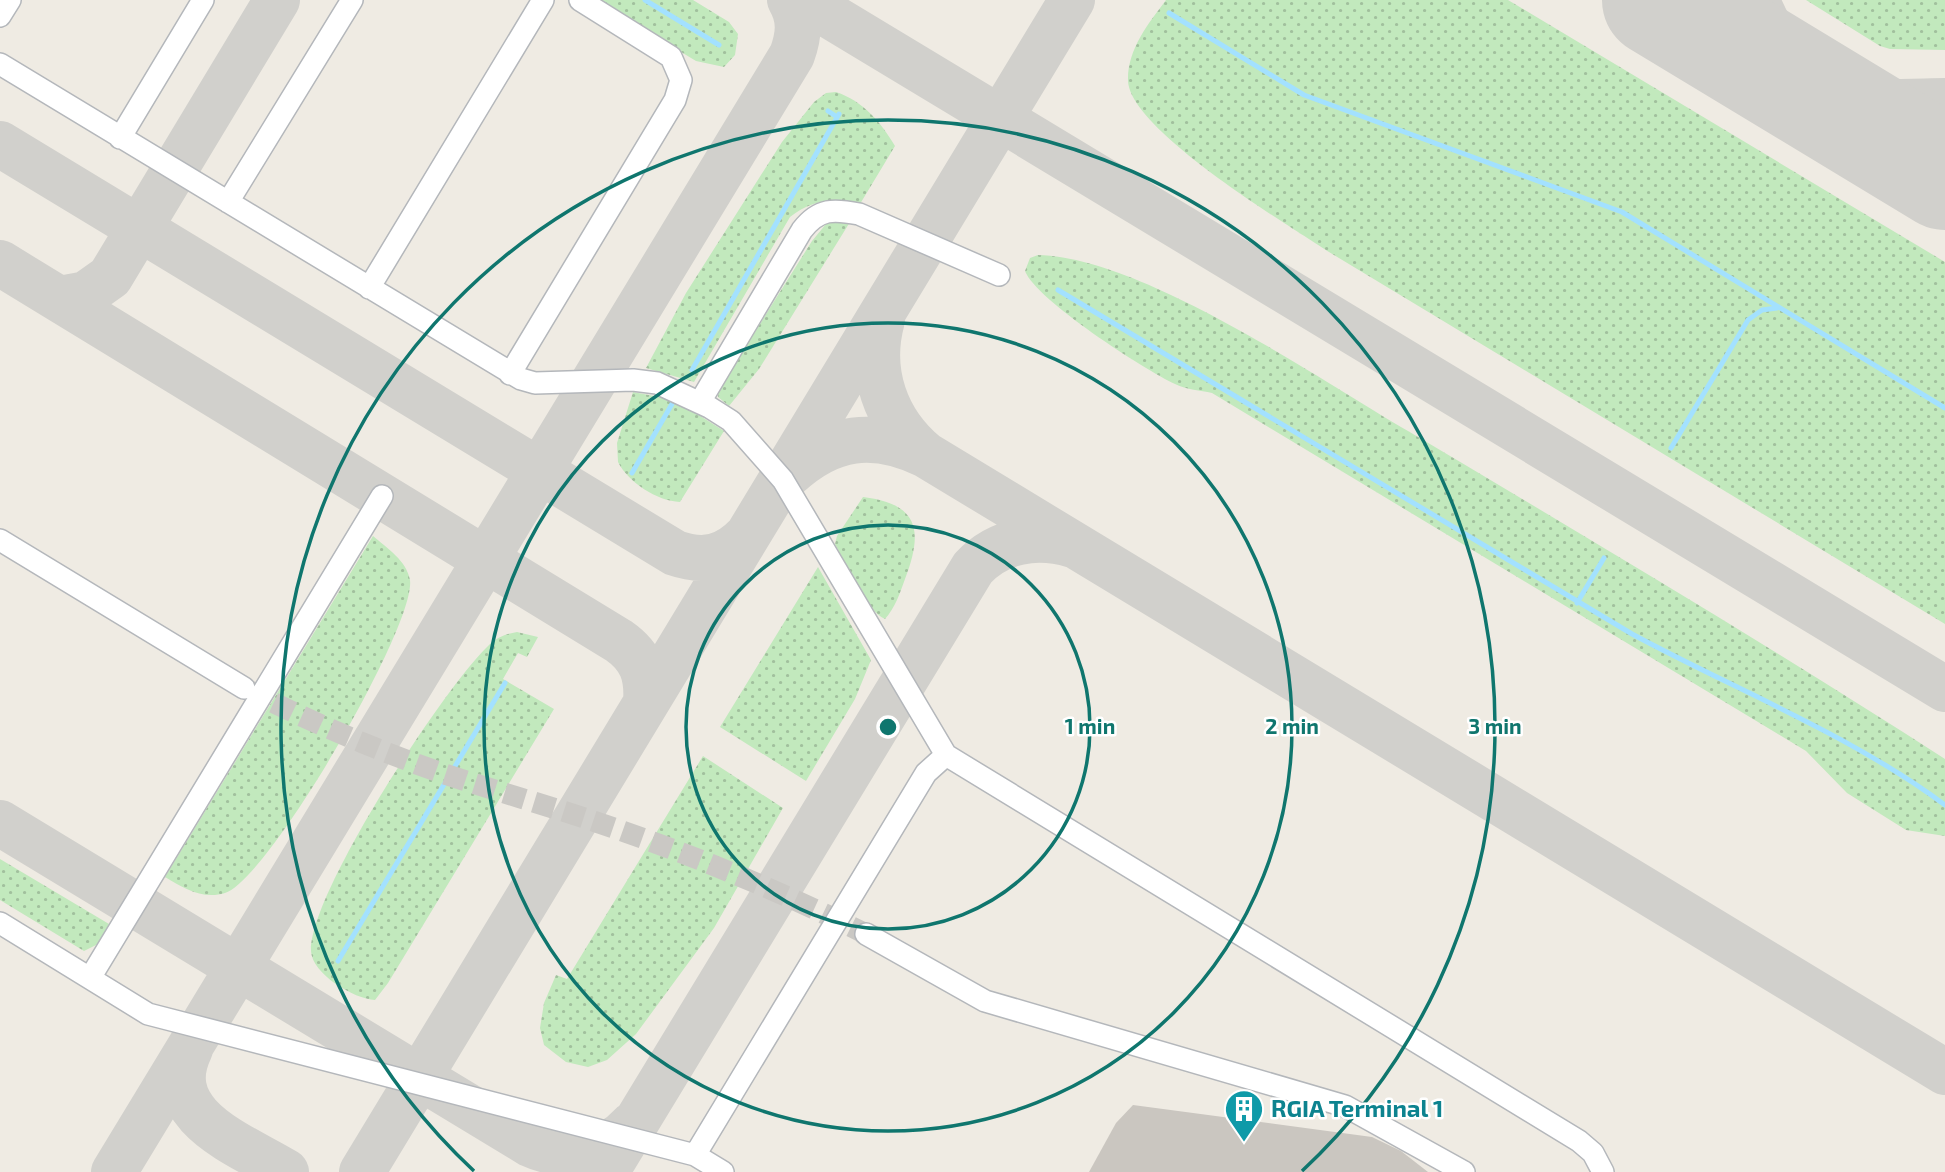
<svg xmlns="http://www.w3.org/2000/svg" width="1945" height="1172" font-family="'Exo 2',sans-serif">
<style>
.green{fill:url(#green-dots)}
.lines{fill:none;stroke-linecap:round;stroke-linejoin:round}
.stream{stroke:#a3e1ff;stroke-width:5}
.taxiway{stroke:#d1d0cc;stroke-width:46}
.runway{stroke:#d1d0cc;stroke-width:114}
.building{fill:#cac6c0}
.minor-tunnel{stroke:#cac8c4;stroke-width:21;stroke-dasharray:21 10;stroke-linecap:butt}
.minor-casing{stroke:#b4b7bb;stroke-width:24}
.minor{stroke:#fff;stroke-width:21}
.ring{fill:none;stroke:#0f766e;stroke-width:3.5}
.labels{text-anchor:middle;stroke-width:5;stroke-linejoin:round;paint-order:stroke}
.culture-label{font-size:24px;font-weight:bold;fill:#0d838f;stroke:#fff;text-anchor:start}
.centre{fill:#0f766e;stroke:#fff;stroke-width:3.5}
.ring-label{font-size:21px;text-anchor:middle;font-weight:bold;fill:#0f766e;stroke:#fff;stroke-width:5;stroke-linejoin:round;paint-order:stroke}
</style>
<defs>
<pattern id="green-dots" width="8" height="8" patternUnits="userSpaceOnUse" patternTransform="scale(1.75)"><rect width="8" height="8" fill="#c2e9bd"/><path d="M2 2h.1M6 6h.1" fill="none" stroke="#a1c09d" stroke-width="1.8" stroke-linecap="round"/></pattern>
</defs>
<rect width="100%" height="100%" fill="#efebe3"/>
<path class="green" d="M595 0H693L729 22 738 34 735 55 724 67 696 61Z
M1166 0H1508L1945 262V624L1329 252C1288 225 1130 130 1128 81 1127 50 1148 24 1166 0Z
M1806 0H1945V50L1890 49 1880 46Z
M836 92C863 101 881 122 895 146L860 204C833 197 812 200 790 217L694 382 646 368 686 293 782 142 814 102 826 93Z
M839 220 850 222 759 369 729 406 718 397 719 389 812 241 826 224Z
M1038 255C1141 257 1316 377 1408 431 1588 538 1768 645 1945 759V836L1906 830 1847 793 1806 751 1212 393C1200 390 1187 390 1175 384 1145 370 1036 300 1025 271L1030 258Z
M633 392 675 400 724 431 680 502C657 501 628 482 618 462L617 443Z
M863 497C922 504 922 534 905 579 900 593 895 608 885 619 868 613 845 562 835 544L837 536Z
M373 536C387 548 407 561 410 580 416 626 268 880 225 893 203 900 183 888 165 877Z
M818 567 871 660 855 699 806 781 720 727Z
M517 632 538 637 527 657 518 653 503 679 554 709 388 983 375 1000C354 999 312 974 311 951 309 894 445 686 489 645 497 637 506 634 517 632Z
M703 756 783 808 714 928 636 1034 607 1060 588 1067 566 1062 544 1045 540 1028 544 1003 556 975 567 979Z
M0 859 109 924 98 944 84 951 0 900Z"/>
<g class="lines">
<path class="stream" d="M645 0 719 45
M1169 13 1304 95 1622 212 1945 408
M828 111 837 117
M1058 290 1632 634C1736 690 1851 735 1945 805
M692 370 839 114
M1671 448 1748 320 1762 310 1777 308
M632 473 672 404
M1577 603 1604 558
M338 961 505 683"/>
<path class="taxiway" d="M804 0 1945 689
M1756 0C1770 27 1790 79 1817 95 1835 106 1920 101 1945 101
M0 144 675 553C704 563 726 558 747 536
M0 263 619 641C642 657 648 676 646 703
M59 299 86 294 110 277 277 0
M926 455 1945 1072
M788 475C831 435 874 430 926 455 885 421 868 371 882 320
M0 823 530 1144C565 1160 605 1155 632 1125
M190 1049C158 1116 240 1144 286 1172
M114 1172 792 55C799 35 801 19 790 0
M362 1172 1072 0
M606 1172 973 568C999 540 1037 534 1073 545"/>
<path class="runway" d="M1659 0 1945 173"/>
</g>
<path class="building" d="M1133 1105 1372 1137 1401 1151 1428 1172H1089L1116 1123Z"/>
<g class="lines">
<path class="minor-tunnel" d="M246 689C307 720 371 748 436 771 491 790 547 805 602 824 693 855 780 891 866 934"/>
<g class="minor-casing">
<path id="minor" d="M0 16 10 0
M0 64 521 379 535 383 633 380 657 383 709 407 731 421 783 480 946 755 1579 1141 1593 1153 1603 1172
M120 138 203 0
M228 202 352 0
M369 288 543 0
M510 374 675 100 681 80 671 57 580 0
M700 402 802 230C819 208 834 209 859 214L999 275
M0 540 244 688
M0 923 148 1014 695 1155 723 1172
M866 934 985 1001 1345 1106 1464 1172
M90 978 382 496
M695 1155 926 773 946 755"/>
</g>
<use href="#minor" class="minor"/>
</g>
<g class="ring">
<circle cx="888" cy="727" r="202"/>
<circle cx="888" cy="727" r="404"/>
<path d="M474 1171A607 607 0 1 1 1302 1171"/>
</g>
<defs>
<g id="building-pin" transform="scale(2.0125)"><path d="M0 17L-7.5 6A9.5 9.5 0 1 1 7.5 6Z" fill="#0f9aa8" stroke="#fff"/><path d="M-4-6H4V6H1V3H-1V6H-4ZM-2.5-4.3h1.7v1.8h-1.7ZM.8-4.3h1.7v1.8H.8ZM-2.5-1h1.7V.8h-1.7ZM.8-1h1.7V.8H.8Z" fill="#fff"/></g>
</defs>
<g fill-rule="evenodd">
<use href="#building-pin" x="1244" y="1109"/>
</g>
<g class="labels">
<g class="culture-label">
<text x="1271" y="1117">RGIA Terminal 1</text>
</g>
</g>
<circle cx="888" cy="727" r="10" class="centre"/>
<g class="ring-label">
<text x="1090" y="734">1 min</text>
<text x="1292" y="734">2 min</text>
<text x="1495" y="734">3 min</text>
</g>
</svg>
